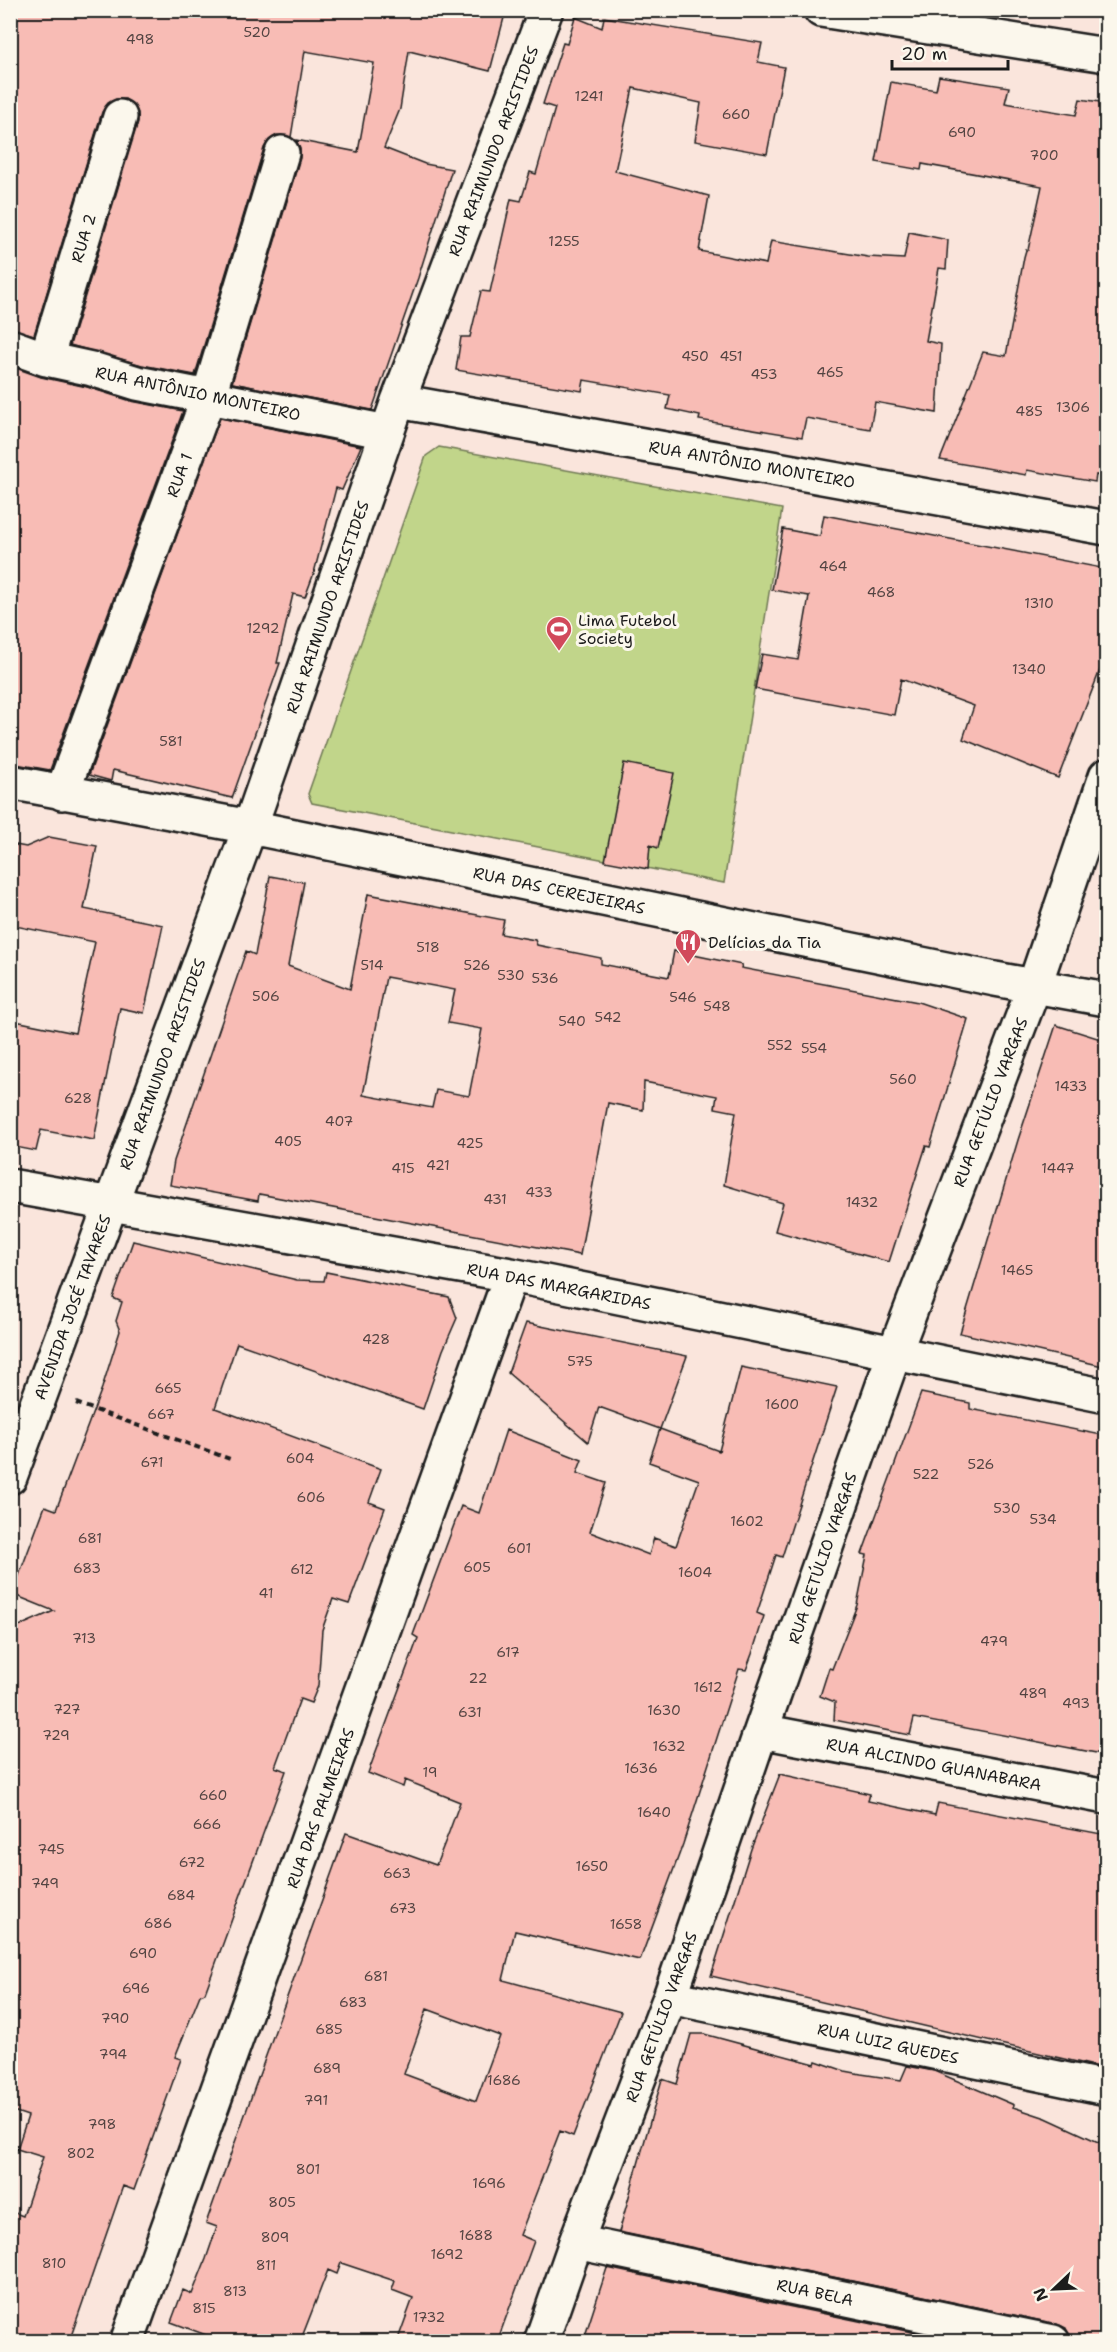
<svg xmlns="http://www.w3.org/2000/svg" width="1117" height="2352" font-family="'Shantell Sans',sans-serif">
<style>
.grass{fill:#c1d58a;stroke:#6e7853;stroke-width:1.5}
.building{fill:#f8bcb5;stroke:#1c1c1c;stroke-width:1.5;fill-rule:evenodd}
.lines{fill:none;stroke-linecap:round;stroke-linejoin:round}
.minor-casing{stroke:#1c1c1c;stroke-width:38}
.path{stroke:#1c1c1c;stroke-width:4;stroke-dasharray:6 4.5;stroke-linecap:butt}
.minor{stroke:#fbf7ec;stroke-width:33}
.labels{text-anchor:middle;stroke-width:6;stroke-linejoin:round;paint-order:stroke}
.number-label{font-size:14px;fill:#534442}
.street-label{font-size:16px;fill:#1c1c1c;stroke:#fbf7ec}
.poi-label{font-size:16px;fill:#1c1c1c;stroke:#fbf7ec;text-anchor:start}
</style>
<rect width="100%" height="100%" fill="#fae5dc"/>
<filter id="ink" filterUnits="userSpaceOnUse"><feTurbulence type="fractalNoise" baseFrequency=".0167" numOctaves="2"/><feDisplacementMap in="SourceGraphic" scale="12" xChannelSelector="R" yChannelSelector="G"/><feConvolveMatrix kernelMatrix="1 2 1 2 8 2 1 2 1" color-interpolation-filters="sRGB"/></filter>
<g filter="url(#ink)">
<path class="grass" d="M439 447 782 509 724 883 312 803 308 794 426 456Z"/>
<path class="building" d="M10 10H506L490 71 409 51 400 109 384 148 425 164 452 169 418 278 372 410 232 383 300 158V149L296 140 358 152 374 63 305 51 291 137 277 135 269 140 264 148 195 375 142 365 70 345 138 122V113L134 105 125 99H116L108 103 102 112 34 335 10 328Z
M575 17 602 28 604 17 762 43 758 62 784 67 767 154 695 141 701 103 633 88 615 171 709 196 699 251 766 264 771 241 868 257 904 259 909 232 948 240 946 269 939 268 926 341 941 344 937 413 875 402 870 429 806 418 802 437 699 420 700 416 667 409 670 395 584 380 582 391 456 370 461 337H470L481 291 490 292 511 199 521 201 530 172 536 174 555 108 543 104 563 43 567 44Z
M939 76 1009 87 1005 103 1076 115 1080 99 1107 103V477L1096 475 1095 482 1027 470 1026 475 940 460 983 352 1006 356 1024 257 1026 250H1028L1042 186 922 164 921 170 876 162 891 82 936 90Z
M10 366 41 377 87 387 131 401 183 411 50 770 10 763Z
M220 418 361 446 342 490 336 488 314 573 305 597 293 594 277 663H280L232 798 113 770 111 781 89 775Z
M824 515 1107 569V652L1058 778 963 739 974 706 901 679 894 715 755 689 762 654 798 660 809 596 772 590 783 529 820 536Z
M624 763 674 773 658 848 650 845 648 869 605 861Z
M49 837 97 846 84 909 163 925 144 1013 120 1008 94 1140 41 1130 36 1151 10 1146V1020L75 1033 95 942 10 925V844L26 847Z
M270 876 304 882 288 966 350 989 368 894 504 920 501 934 535 940 537 945 601 958V964L669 977 674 951 742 965 741 968 918 1002 968 1019 930 1147 926 1146 889 1262 775 1231 783 1203 724 1185 736 1112 715 1108 717 1096 644 1082 643 1110 608 1103 580 1255 259 1194 258 1201 170 1185 174 1161 246 951 255 955ZM386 977 455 990 448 1023 482 1029 469 1096 436 1090 432 1108 363 1095Z
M1056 1025 1107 1041V1367L960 1333 1018 1140Z
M133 1241 297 1280 324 1281 326 1272 449 1297 457 1318 443 1350 423 1409 237 1343 215 1408 381 1469 369 1502 385 1508 349 1604 333 1599 322 1630 318 1686 311 1703 300 1699 275 1767 286 1771 205 1993 200 1995 175 2057 181 2059 134 2190 123 2186 69 2342H10V2211L23 2216 43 2157 17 2149 28 2116 10 2110V1630L54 1611 12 1594 45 1506 56 1510 102 1388 120 1331 116 1321 122 1302 113 1298Z
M526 1323 687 1356 660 1429 599 1407 588 1442 508 1373Z
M741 1367 837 1387 782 1557 776 1555 757 1613 764 1616 752 1654 746 1670 739 1669 683 1844 640 1960 515 1931 503 1980 621 2012 573 2136 560 2131 520 2235 534 2241 497 2342H397L413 2298 392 2290 395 2281 341 2263 337 2274 328 2270 300 2342H225L171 2322 183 2290 192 2294 206 2259 217 2227 206 2223 346 1833 436 1865 449 1832 460 1802 405 1780 403 1787 368 1773 418 1638 413 1635 461 1506 479 1513 506 1430 582 1460 577 1473 606 1483 590 1532 649 1555 654 1538 676 1546 699 1480 649 1462 660 1429 719 1451ZM427 2009 500 2036 476 2101 404 2074Z
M921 1393 970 1403V1409L1107 1436V1755L914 1718 910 1735 834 1720 835 1702 820 1696 829 1668 832 1669 857 1605 867 1555 862 1554Z
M780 1774 870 1794 868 1801 935 1815 938 1803 1107 1835V2069L711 1976 751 1849Z
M691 2034H704L815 2064 816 2061 845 2071 861 2074 901 2080 907 2066 934 2071 1014 2105 1013 2107 1046 2118 1107 2146V2342H1071L1066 2328 1057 2324 619 2232 662 2079 677 2084Z
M607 2268 959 2342H583Z"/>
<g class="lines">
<g class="minor-casing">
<path id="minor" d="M821 10 1106 55
M10 346 46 359 92 369 137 383 387 432
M46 359 120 117
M398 401 1106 528
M10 782 250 827 995 979 1106 999
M62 793 208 398 282 153
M10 1186 511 1275 1106 1396
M10 1477 250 827 398 401 546 10
M761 1731 1106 1797
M670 1997 1106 2088
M576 2242 1053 2342
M127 2342 511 1275
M541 2342 576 2242 670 1997 761 1731 894 1354 1034 987 1106 776"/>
</g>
<path class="path" d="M76 1403 230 1459"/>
<use href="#minor" class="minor"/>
</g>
</g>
<defs>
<g id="stadium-pin" transform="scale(1.35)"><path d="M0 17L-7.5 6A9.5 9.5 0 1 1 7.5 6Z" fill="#d1495b" stroke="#fbf7ec"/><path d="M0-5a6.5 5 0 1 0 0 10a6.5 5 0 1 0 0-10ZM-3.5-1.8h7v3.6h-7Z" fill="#fff"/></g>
<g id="restaurant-pin" transform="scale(1.35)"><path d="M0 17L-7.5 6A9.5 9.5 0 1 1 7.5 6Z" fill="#d1495b" stroke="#fbf7ec"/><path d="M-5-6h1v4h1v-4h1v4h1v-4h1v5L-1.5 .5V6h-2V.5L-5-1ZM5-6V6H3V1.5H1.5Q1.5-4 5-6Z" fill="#fff"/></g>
</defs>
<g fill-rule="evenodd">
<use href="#stadium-pin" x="559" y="629"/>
<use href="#restaurant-pin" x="688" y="942"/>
</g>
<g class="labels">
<g class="number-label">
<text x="257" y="37">520</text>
<text x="140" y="44">498</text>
<text x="589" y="101">1241</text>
<text x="736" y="119">660</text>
<text x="962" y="137">690</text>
<text x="1044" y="160">700</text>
<text x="564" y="246">1255</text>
<text x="695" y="361">450</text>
<text x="731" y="361">451</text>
<text x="830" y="377">465</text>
<text x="764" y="379">453</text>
<text x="1073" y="412">1306</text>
<text x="1029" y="416">485</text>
<text x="833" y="571">464</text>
<text x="881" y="597">468</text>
<text x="1039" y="608">1310</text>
<text x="263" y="633">1292</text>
<text x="1029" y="674">1340</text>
<text x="171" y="746">581</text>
<text x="428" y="952">518</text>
<text x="372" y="970">514</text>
<text x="477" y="970">526</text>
<text x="511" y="980">530</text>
<text x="545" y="983">536</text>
<text x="266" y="1001">506</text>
<text x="683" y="1002">546</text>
<text x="717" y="1011">548</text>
<text x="608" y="1022">542</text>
<text x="572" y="1026">540</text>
<text x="780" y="1050">552</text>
<text x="814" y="1053">554</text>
<text x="903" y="1084">560</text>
<text x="1071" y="1091">1433</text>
<text x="78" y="1103">628</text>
<text x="339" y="1126">407</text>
<text x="288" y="1146">405</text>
<text x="470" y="1148">425</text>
<text x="438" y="1170">421</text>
<text x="403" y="1173">415</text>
<text x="1058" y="1173">1447</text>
<text x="539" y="1197">433</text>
<text x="495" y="1204">431</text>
<text x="862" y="1207">1432</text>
<text x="1017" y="1275">1465</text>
<text x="376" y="1344">428</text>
<text x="580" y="1366">575</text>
<text x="168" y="1393">665</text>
<text x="782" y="1409">1600</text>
<text x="161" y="1419">667</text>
<text x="300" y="1463">604</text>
<text x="152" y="1467">671</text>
<text x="981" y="1469">526</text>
<text x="926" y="1479">522</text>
<text x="311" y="1502">606</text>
<text x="1007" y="1513">530</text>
<text x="1043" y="1524">534</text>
<text x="747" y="1526">1602</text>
<text x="90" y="1543">681</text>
<text x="519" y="1553">601</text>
<text x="477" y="1572">605</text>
<text x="87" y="1573">683</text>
<text x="302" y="1574">612</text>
<text x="695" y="1577">1604</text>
<text x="266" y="1598">41</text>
<text x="84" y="1643">713</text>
<text x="994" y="1646">479</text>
<text x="508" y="1657">617</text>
<text x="478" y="1683">22</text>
<text x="708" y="1692">1612</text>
<text x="1033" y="1698">489</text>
<text x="1076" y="1708">493</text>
<text x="67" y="1714">727</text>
<text x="664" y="1715">1630</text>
<text x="470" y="1717">631</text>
<text x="56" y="1740">729</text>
<text x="669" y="1751">1632</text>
<text x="641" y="1773">1636</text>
<text x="430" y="1777">19</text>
<text x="213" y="1800">660</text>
<text x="654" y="1817">1640</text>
<text x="207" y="1829">666</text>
<text x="51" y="1854">745</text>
<text x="192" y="1867">672</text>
<text x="592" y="1871">1650</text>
<text x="397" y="1878">663</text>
<text x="45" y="1888">749</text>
<text x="181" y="1900">684</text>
<text x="403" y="1913">673</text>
<text x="158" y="1928">686</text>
<text x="626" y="1929">1658</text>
<text x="143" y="1958">690</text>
<text x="376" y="1981">681</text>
<text x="136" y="1993">696</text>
<text x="353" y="2007">683</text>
<text x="115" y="2023">790</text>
<text x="329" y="2034">685</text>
<text x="113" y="2059">794</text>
<text x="327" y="2073">689</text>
<text x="504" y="2085">1686</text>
<text x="316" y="2105">791</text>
<text x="102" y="2129">798</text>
<text x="81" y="2158">802</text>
<text x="308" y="2174">801</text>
<text x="489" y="2188">1696</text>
<text x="282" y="2207">805</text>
<text x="476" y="2240">1688</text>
<text x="275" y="2242">809</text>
<text x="447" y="2259">1692</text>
<text x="54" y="2268">810</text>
<text x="266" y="2270">811</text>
<text x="235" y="2296">813</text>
<text x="204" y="2313">815</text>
<text x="429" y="2322">1732</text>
</g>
<g class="street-label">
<text transform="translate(493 151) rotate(-69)" y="6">RUA RAIMUNDO ARISTIDES</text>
<text transform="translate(83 238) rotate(-73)" y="6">RUA 2</text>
<text transform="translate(198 393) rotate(12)" y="6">RUA ANTÔNIO MONTEIRO</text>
<text transform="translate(752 464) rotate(10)" y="6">RUA ANTÔNIO MONTEIRO</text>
<text transform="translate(179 475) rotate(-70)" y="6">RUA 1</text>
<text transform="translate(327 607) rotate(-71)" y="6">RUA RAIMUNDO ARISTIDES</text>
<text transform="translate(559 890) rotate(12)" y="6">RUA DAS CEREJEIRAS</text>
<text transform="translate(162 1064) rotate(-70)" y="6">RUA RAIMUNDO ARISTIDES</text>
<text transform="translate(990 1102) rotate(-69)" y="6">RUA GETÚLIO VARGAS</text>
<text transform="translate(559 1286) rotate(11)" y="6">RUA DAS MARGARIDAS</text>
<text transform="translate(72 1307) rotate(-70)" y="6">AVENIDA JOSÉ TAVARES</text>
<text transform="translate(822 1558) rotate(-71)" y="6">RUA GETÚLIO VARGAS</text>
<text transform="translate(934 1764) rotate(11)" y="6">RUA ALCINDO GUANABARA</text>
<text transform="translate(320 1808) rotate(-70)" y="6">RUA DAS PALMEIRAS</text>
<text transform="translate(661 2017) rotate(-70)" y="6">RUA GETÚLIO VARGAS</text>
<text transform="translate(888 2043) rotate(12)" y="6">RUA LUIZ GUEDES</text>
<text transform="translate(815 2292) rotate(12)" y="6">RUA BELA</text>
</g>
<g class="poi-label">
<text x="578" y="626">Lima Futebol<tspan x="578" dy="18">Society</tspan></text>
<text x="708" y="948">Delícias da Tia</text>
</g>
</g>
<rect width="1117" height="2352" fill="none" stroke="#fbf7ec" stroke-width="36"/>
<rect x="18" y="18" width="1081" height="2316" fill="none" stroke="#1c1c1c" stroke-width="2" filter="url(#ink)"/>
<g transform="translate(1054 2289) rotate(247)" stroke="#fbf7ec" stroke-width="4.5" paint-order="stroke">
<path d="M0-4.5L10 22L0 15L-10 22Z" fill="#1c1c1c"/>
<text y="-9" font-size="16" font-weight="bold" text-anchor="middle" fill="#1c1c1c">N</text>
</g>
<path d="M892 60v9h116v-9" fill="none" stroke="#1c1c1c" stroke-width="3"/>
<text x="901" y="60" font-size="18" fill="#1c1c1c" stroke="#fbf7ec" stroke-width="4.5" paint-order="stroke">20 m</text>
</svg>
